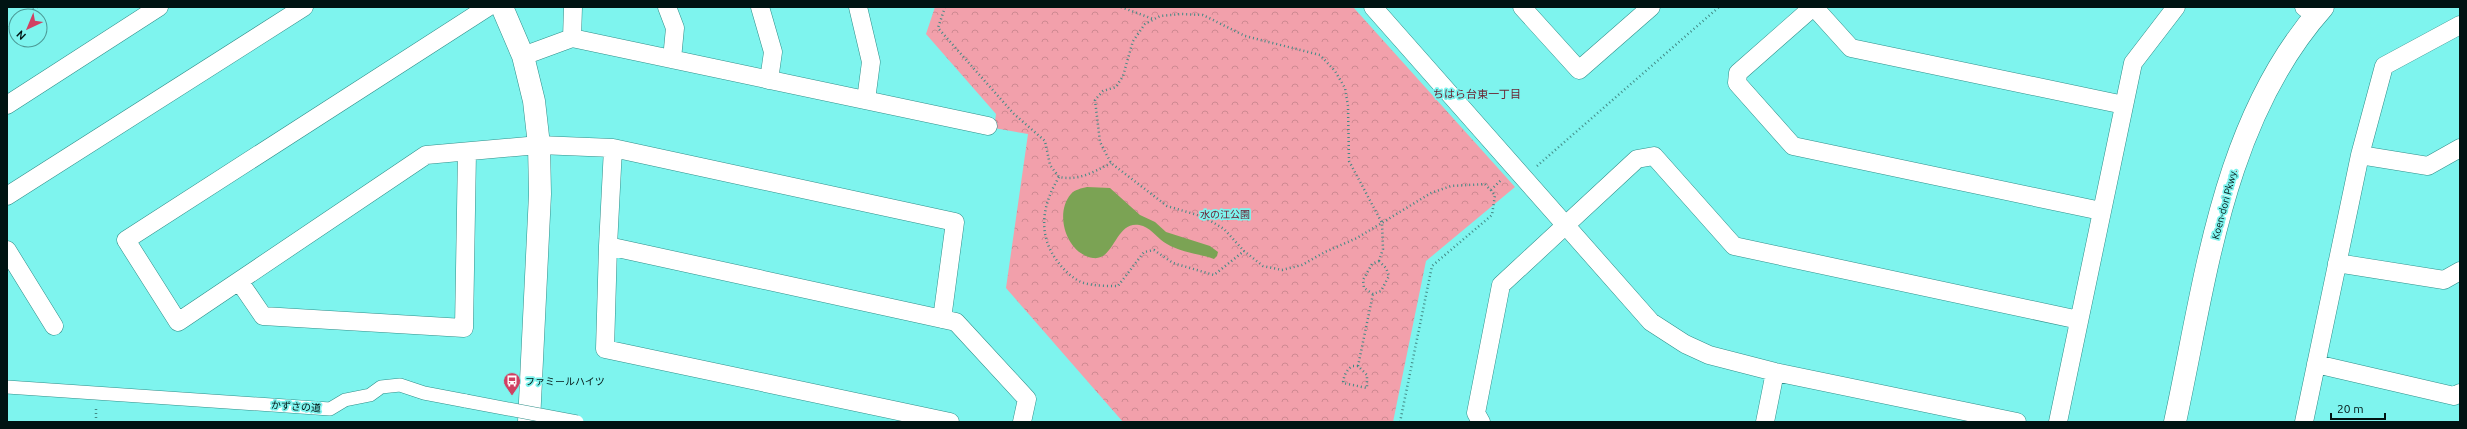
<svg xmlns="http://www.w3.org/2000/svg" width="2467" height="429" font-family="Ubuntu,'Noto Sans JP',sans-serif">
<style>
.park{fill:url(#park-crowns)}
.water{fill:#7ba354}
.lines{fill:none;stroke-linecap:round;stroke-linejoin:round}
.pedestrian-casing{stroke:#308f8a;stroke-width:14}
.minor-casing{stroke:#308f8a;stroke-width:19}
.tertiary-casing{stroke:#308f8a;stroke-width:23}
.path{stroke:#428985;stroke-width:2.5;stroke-dasharray:1 3;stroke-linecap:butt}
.pedestrian{stroke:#fff;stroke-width:13}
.minor{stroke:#fff;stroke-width:18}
.tertiary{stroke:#fff;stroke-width:22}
.pedestrian-bridge-casing{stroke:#308f8a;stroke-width:14;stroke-linecap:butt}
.pedestrian-bridge{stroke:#fff;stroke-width:13}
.labels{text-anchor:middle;stroke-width:3.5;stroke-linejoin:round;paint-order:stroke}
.street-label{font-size:10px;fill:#001312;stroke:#7ef4ee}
.park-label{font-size:10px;fill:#6a172c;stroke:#7ef4ee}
.poi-label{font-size:10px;fill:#001312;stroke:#7ef4ee;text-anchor:start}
.neighbourhood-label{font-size:11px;fill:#6b2533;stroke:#7ef4ee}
</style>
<defs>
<pattern id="park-crowns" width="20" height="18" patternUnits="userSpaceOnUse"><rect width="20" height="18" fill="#f2a0ab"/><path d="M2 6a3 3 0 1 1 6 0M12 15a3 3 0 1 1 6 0" fill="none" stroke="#ce8992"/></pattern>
</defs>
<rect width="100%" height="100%" fill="#7ef4ee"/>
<path class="park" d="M935 7 1354 8 1515 187 1426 261 1393 422H1123L1006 288 1028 134 994 128 996 114 926 34Z"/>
<path class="water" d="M1087 187 1110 188 1140 215 1155 222 1166 232 1210 246 1218 252 1217 256 1214 259C1200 254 1180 252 1167 244 1158 239 1153 230 1143 226 1115 217 1116 261 1093 258 1066 254 1054 213 1071 194 1074 190 1082 188 1087 187Z"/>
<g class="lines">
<g class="pedestrian-casing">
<path id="pedestrian" d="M7 387 330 409 345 400 370 395 381 387 400 385 424 393 466 401"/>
</g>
<g class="minor-casing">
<path id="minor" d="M488 7 126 240 178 322 426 155 539 145 613 148 955 222 942 319
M667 7 675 28 672 59
M760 7 773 52 769 80
M858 7 871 62 866 100
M1373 7 1651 322 1685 344 1709 355 1775 372 2017 422
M1522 7 1579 70 1651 7
M1813 7 1738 73 1737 83 1793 146 2101 211
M1814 7 1851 48 2124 105
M2304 7 2316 16
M572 38 988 126
M523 56 572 38 573 7
M7 105 159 7
M613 148 608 246 956 322 1027 399 1022 422
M2360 155 2428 166 2460 148
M7 196 304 7
M608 246 605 349 950 422
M7 250 54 326
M2337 263 2444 280 2460 271
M239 281 263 316 464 328 467 152
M2316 364 2454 396 2460 393
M1481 422 1476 413 1501 285 1637 159 1654 156 1734 246 2079 320
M1765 422 1775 372
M2058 422 2133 63 2176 7
M2304 422 2360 155 2384 66 2460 25"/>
</g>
<g class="tertiary-casing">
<path id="tertiary" d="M502 7 523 56 534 101 539 145 540 194 529 422
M2175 422C2206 280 2222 120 2323 7"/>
</g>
<path class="path" d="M945 7 938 28 1014 114 1045 141 1050 165 1059 177C1079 181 1094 172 1111 163
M1121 7 1153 19
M23 16 37 7
M7 26 16 20
M1537 166 1719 7
M1059 177C1042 205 1037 235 1058 262 1063 269 1072 278 1081 282 1092 286 1106 286 1118 286L1144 252 1154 250 1173 263 1214 275 1244 251
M1491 190 1501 180
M1379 261 1383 249 1382 223 1349 161 1348 106 1345 88 1335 71 1320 55 1245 36 1203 15 1181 14 1160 16 1145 24 1133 41 1123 76 1116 87 1103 91 1095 100 1100 142 1111 163 1167 206 1204 217 1224 229 1244 251 1263 266 1282 270 1302 265 1325 252 1357 238 1431 193 1451 186 1485 184 1495 195 1492 215 1432 266 1400 422
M1379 261 1386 268 1389 276 1381 291 1373 294 1364 288 1363 280 1372 264Z
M1358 366H1352C1346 371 1344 375 1343 383L1367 388V375L1358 366 1373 294
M96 422V408"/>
<use href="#pedestrian" class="pedestrian"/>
<use href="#minor" class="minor"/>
<use href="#tertiary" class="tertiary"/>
<g class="pedestrian-bridge-casing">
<path id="pedestrian-bridge" d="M466 401 577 422"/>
</g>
<use href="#pedestrian-bridge" class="pedestrian-bridge"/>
</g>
<defs>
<g id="bus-pin" transform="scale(0.9)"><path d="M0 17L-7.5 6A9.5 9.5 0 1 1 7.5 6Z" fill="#d04062" stroke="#7ef4ee"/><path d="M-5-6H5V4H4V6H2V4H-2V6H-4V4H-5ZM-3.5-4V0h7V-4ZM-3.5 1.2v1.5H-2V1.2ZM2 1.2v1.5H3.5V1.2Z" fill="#fff"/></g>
</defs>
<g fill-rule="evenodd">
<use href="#bus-pin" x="512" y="381"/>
</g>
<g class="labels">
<g class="street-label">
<text transform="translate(2224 204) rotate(-75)" y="4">Koen-dori Pkwy.</text>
<text transform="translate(296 406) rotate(4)" y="4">かずさの道</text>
</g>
<g class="park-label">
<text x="1225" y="218">水の江公園</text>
</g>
<g class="poi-label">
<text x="525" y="385">ファミールハイツ</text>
</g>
<g class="neighbourhood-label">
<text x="1477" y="98">ちはら台東一丁目</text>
</g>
</g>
<rect width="2467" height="429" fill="none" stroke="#001312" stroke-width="16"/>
<g transform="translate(28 28) rotate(224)"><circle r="19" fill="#7ef4ee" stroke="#4c9a96"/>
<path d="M0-3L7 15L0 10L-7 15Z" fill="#d04062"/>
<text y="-6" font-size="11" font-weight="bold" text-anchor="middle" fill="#001312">N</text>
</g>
<path d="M2331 413v6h54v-6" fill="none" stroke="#001312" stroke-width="2"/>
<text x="2337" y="413" font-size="12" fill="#001312" stroke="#7ef4ee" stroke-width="3" paint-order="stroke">20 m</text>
</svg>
